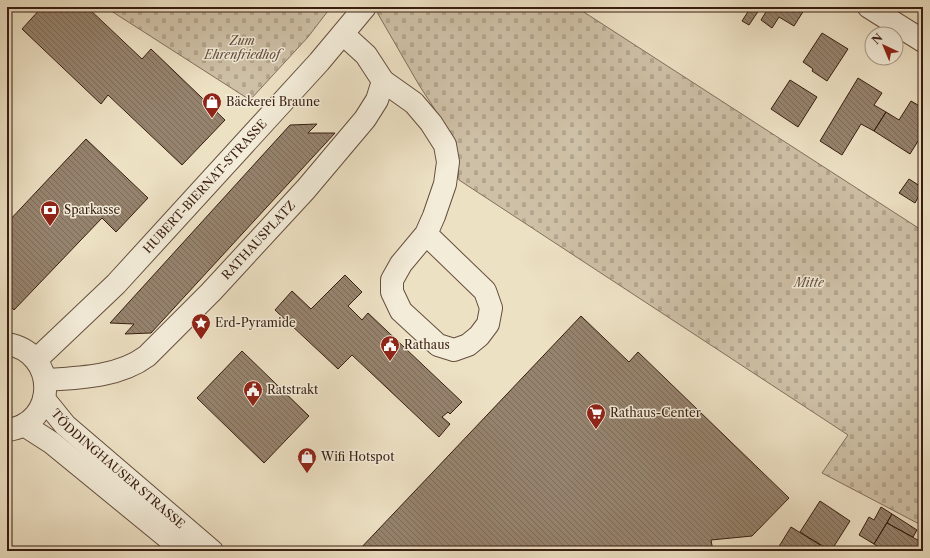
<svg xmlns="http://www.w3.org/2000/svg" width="930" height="558" font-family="'Libre Caslon Text',serif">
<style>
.cemetery{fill:url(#cemetery-stones);stroke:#836e5c}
.building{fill:url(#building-back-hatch);stroke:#381d11}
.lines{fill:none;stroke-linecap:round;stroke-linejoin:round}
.minor-casing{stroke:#654e3e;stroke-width:24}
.minor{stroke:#f3ecd9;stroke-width:22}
.labels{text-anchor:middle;stroke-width:3;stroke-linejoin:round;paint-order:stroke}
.park-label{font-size:12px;font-style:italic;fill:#654e3e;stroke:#f3ecd9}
.poi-label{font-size:12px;fill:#381d11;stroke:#f3ecd9;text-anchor:start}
.street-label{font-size:12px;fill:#381d11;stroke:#f3ecd9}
</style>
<defs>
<pattern id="cemetery-stones" width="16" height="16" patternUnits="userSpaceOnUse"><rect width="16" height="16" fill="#cec0a6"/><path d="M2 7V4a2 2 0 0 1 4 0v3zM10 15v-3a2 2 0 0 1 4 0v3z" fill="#b2a58e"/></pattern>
<pattern id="building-back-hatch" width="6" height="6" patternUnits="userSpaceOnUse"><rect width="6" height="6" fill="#96836e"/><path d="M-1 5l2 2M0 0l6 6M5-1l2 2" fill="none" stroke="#7b6b59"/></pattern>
</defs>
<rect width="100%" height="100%" fill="#ede1c4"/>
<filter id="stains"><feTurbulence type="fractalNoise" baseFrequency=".005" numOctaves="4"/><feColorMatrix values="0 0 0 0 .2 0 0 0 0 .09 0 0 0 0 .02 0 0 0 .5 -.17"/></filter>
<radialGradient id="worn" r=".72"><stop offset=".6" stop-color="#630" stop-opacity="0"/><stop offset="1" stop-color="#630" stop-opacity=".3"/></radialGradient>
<path class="cemetery" d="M105 7H331L308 37 250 100Z
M374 7H576L923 231V526L822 473 848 435 459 180 456 142 419 85Z"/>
<path class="building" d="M42 7H87L142 59 151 49 225 120 182 165 108 95 101 104 22 29Z
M751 7 759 10 749 25 742 21Z
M769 7H806L794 26 779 17 772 28 761 20Z
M822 33 848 49 827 81 812 71 813 69 803 62Z
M858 78 882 93 874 105 886 112 874 131 861 124 842 155 820 141Z
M790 80 817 97 798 127 771 109Z
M911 101 923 108V133L910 154 874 131 886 112 899 120Z
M317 124 308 133H335L151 333 125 334 134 324 110 323 290 125Z
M86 139 148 198 116 232 102 218 14 310 7 303V223Z
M909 179 923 188 915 203 899 193Z
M345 275 362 292 348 306 362 320 368 313 462 402 450 414 448 412 442 417 450 424 439 437 352 355 338 369 275 310 292 291 311 309Z
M581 316 629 362 638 352 789 498 752 536 711 540 713 551H358Z
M242 351 309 416 264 463 197 398Z
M820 501 850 521 831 551 800 532Z
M881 507 892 514 874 544 859 535 869 517 874 520Z
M892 514 917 530 913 537 887 523Z
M887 523 923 543V551H893L888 548 885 551 874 544Z
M791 527 820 545 817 551H783L778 548Z"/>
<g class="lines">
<g class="minor-casing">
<g id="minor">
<path d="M869 7 923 41"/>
<path d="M343 34 366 55 383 81 414 103 431 123 445 145 448 162 445 184 434 216 426 234 401 264 392 280V292L401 311 438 345 454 350 468 345 479 336 488 324 491 308 485 291 426 234"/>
<path d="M7 344C58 352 58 424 7 430"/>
<path id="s1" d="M37 359 116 284 319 62 365 7"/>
<path id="s2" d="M45 380C79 378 119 377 147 356L211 292 306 189 365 119 377 100 383 81"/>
<path id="s3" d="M44 399 65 425 212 551"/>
<path d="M24 425 52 443 184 551"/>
</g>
</g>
<use href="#minor" class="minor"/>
</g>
<defs>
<g id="shop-pin" transform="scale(1)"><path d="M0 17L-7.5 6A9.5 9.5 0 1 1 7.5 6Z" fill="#8f2418" stroke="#f3ecd9"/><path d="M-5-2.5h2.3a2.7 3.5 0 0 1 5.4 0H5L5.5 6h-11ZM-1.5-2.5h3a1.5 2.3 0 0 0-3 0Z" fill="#fff"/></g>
<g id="bank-pin" transform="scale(1)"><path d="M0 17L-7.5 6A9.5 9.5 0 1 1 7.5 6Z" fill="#8f2418" stroke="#f3ecd9"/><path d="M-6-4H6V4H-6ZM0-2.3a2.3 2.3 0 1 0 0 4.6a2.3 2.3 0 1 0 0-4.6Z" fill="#fff"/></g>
<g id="sight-pin" transform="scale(1)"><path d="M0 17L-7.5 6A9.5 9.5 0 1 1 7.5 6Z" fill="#8f2418" stroke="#f3ecd9"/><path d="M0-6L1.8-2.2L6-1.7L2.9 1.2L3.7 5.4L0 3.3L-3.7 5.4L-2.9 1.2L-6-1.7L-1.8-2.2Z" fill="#fff"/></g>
<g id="civic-pin" transform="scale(1)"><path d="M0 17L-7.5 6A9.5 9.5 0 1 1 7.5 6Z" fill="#8f2418" stroke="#f3ecd9"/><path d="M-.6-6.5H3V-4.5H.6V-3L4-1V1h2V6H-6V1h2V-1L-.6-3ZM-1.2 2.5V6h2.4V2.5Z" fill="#fff"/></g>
<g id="supermarket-pin" transform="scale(1)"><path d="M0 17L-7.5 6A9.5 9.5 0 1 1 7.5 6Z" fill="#8f2418" stroke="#f3ecd9"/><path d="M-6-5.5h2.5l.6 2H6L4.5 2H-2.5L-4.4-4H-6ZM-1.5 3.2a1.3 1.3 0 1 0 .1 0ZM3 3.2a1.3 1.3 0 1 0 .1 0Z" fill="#fff"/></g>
</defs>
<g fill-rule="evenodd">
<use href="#shop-pin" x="212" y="102"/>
<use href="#bank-pin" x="50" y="210"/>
<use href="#sight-pin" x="201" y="323"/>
<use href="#civic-pin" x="390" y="345"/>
<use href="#civic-pin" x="253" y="390"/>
<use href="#supermarket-pin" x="596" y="413"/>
<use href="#shop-pin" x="307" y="457"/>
</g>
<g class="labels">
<g class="park-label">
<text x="242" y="45">Zum<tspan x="242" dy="14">Ehrenfriedhof</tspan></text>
<text x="809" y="287">Mitte</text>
</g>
<g class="poi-label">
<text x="226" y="106">Bäckerei Braune</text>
<text x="64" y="214">Sparkasse</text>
<text x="215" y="327">Erd-Pyramide</text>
<text x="404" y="349">Rathaus</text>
<text x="267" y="394">Ratstrakt</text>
<text x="610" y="417">Rathaus-Center</text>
<text x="321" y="461">Wifi Hotspot</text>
</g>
<g class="street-label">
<text dy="4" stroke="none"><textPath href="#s1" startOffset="241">HUBERT-BIERNAT-STRASSE</textPath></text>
<text dy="4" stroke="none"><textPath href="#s2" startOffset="267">RATHAUSPLATZ</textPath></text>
<text dy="4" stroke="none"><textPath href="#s3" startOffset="102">TÖDDINGHAUSER STRASSE</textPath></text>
</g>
</g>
<rect width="930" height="558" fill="none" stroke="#ede1c4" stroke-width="24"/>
<rect x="8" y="8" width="914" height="542" fill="none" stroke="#381d11" stroke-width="2"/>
<rect x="12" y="12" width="906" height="534" fill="none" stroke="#381d11"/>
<g transform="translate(884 46) rotate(316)"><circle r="19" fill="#f3ecd9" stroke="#a89989"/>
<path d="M0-3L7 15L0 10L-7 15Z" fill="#8f2418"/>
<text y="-6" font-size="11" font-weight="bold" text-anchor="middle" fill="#381d11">N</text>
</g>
<rect width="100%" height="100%" filter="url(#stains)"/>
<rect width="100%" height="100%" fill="url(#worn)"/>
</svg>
